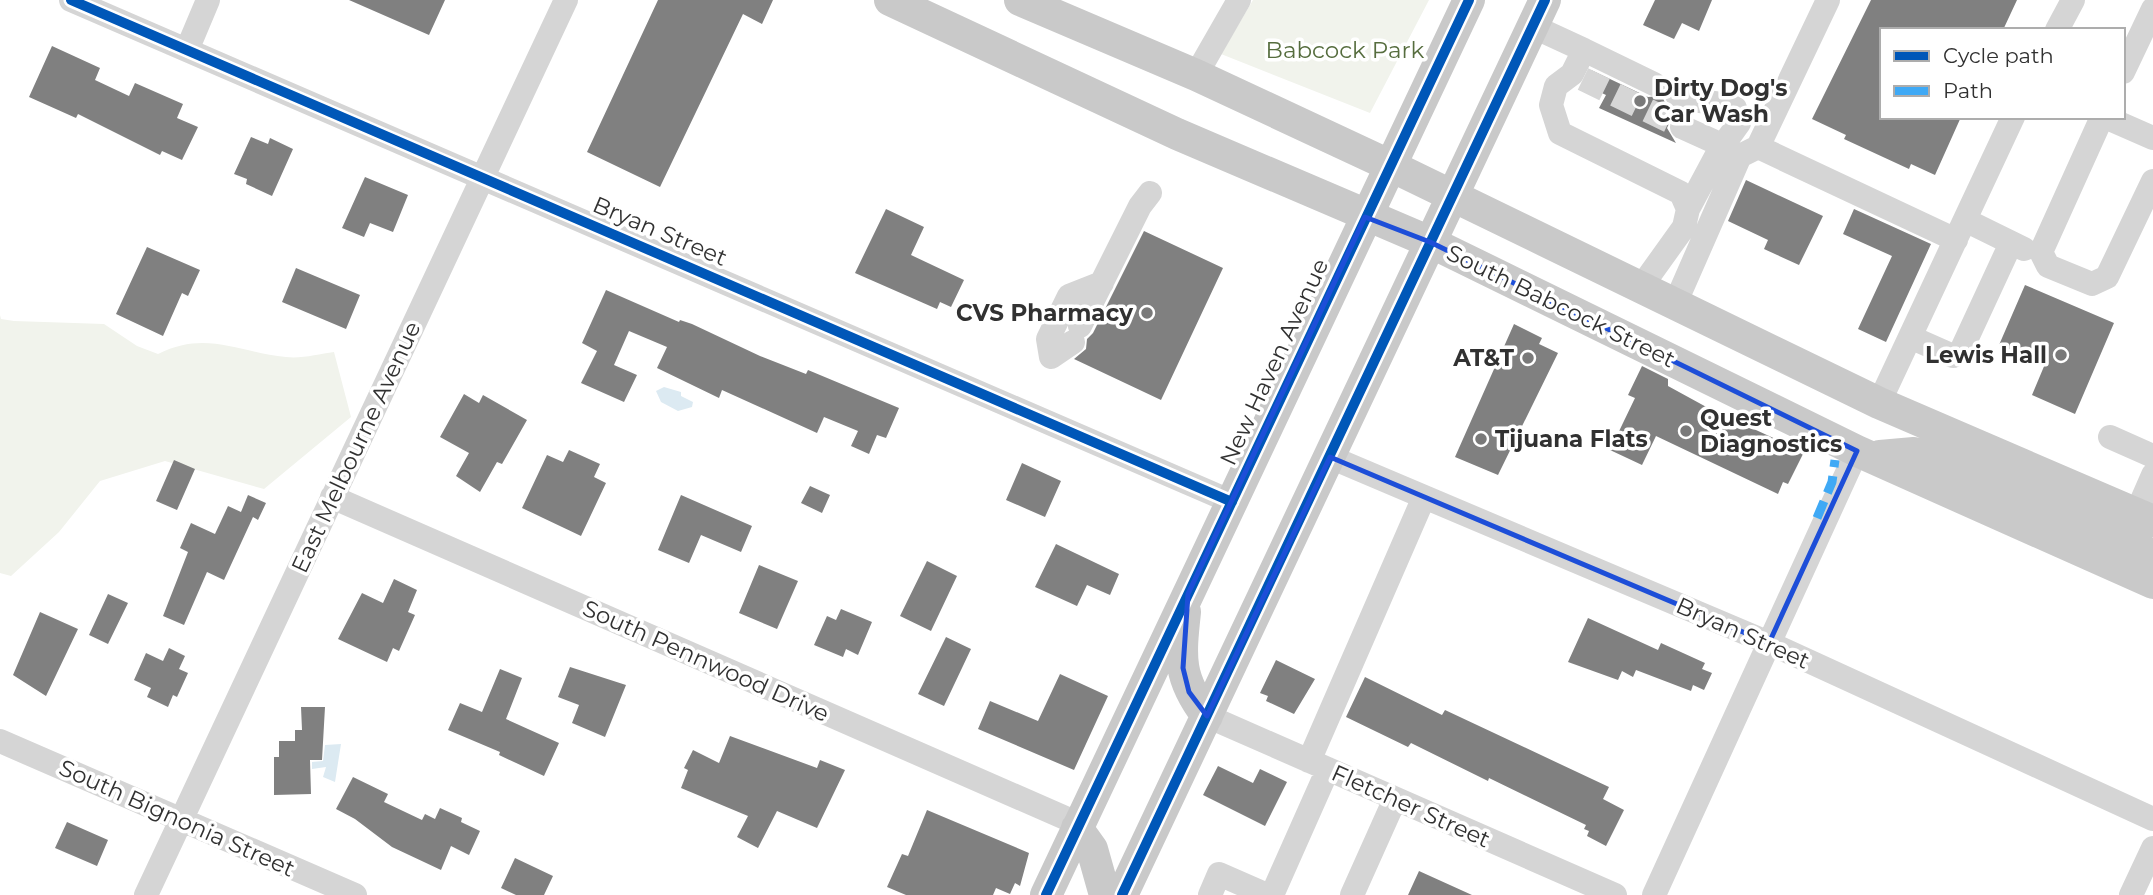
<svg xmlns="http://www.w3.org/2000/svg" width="2153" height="895" font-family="Montserrat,sans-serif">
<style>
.green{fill:#f1f3ec}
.water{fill:#dceaf2}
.building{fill:#808080}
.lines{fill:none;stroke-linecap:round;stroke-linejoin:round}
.minor-tunnel{stroke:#d6d6d6;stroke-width:24;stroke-dasharray:24 12;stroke-linecap:butt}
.minor{stroke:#d5d5d5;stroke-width:24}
.major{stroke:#c9c9c9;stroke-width:32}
.quiet{stroke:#3fa9f5;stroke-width:9;stroke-dasharray:18 9;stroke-linecap:butt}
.cycleway-casing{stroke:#fff;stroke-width:15}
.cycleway{stroke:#0057b8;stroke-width:10}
.marked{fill:none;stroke:#1d4ed8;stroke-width:5;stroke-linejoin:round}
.poi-dot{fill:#797979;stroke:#fff;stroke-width:2.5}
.labels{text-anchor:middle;stroke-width:7;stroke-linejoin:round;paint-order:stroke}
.park-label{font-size:23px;fill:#566d3e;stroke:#fff}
.poi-label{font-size:23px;font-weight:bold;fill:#313131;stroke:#fff;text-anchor:start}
.street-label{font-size:23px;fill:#313131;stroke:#fff}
</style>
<rect width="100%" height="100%" fill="#fff"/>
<path class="green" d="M1253 0H1429L1370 113 1221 54Z
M0 315 1 319 14 321 104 324 137 346 158 354C206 330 237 352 286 357 301 359 319 354 334 352L351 417 264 489 165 461 100 481 59 532 11 576 0 573Z"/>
<path class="water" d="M664 387 681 392V396L693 402 692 407 678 411 661 402 656 391Z
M341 744 335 782 323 777 326 767 312 769V762L323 761 325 745Z"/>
<path class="building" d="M349 0H445L429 35Z
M658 0H773L762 24 743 14 660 187 587 152Z
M1655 0H1712L1699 31 1682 23 1674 39 1643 25Z
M1871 0H2017L2003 30H1882V117H1961L1935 175 1911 164 1909 169 1844 139 1846 135 1812 119Z
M52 46 100 68 95 80 129 96 135 83 183 104 177 118 198 127 182 160 162 151 160 155 78 114 76 118 29 97Z
M1591 70 1648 97 1662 96 1666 105 1680 112 1673 115 1667 128 1676 143 1599 108 1606 95 1585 85Z
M251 137 268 144 270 138 293 149 272 196 246 184 247 179 234 174Z
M365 177 408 195 393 232 370 223 364 237 342 228Z
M1746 180 1823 216 1799 265 1764 249 1768 240 1728 221Z
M886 209 924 227 911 255 964 280 951 307 940 302 937 309 855 273Z
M1854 209 1931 244 1886 342 1858 329 1892 256 1843 234Z
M1144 231 1223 268 1161 400 1074 359 1086 349 1087 339 1093 333Z
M147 247 200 270 188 296 182 293 163 336 116 314Z
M296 268 360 295 346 329 282 302Z
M2025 285 2114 323 2075 414 2032 395 2045 364 1999 345Z
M606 290 679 322 680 320 692 324 760 356 806 374 808 370 899 408 886 438 877 435 869 454 851 446 858 431 824 417 817 433 722 390 719 398 657 368 667 347 629 331 614 365 637 375 624 402 581 383 597 351 582 343Z
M1514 324 1542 338 1539 344 1558 353 1498 475 1455 457Z
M1642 366 1668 379V386L1710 409 1804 452 1788 484 1783 482 1778 494 1656 436 1642 465 1610 450 1635 398 1628 395Z
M464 394 479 403 483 395 527 420 502 464 497 462 480 492 456 476 469 453 440 437Z
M569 450 600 464 594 477 606 483 581 536 522 508 547 455 563 462Z
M174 460 195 469 177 510 156 501Z
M1022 463 1061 481 1045 517 1006 500Z
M810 486 830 495 822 513 801 503Z
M248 495 266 503 258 520 253 517 224 580 207 572 184 625 163 616 188 552 180 548 191 523 215 534 228 506 241 512Z
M681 495 752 526 741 552 701 535 689 563 658 550Z
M1056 544 1119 574 1110 595 1087 585 1077 606 1035 587Z
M927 561 957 576 931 631 900 616Z
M759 565 798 581 777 629 739 613Z
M394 579 417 590 408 612 415 615 399 651 393 648 387 662 338 639 362 593 383 603Z
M108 594 128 603 108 644 89 635Z
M841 609 872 622 858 655 846 649 843 657 814 645 827 616 836 620Z
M40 612 78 629 46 696 13 675Z
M1588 618 1658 650 1661 643 1705 663 1702 669 1712 673 1704 690 1693 685 1691 691 1636 670 1633 677 1622 671 1618 680 1568 662Z
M946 637 971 649 944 706 918 694Z
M169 648 185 656 179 669 188 673 177 697 173 695 168 707 147 697 151 688 134 680 146 653 163 661Z
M1276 660 1315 679 1294 714 1266 701 1268 696 1260 693Z
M570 667 626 685 605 737 572 723 579 705 558 697Z
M500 669 522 678 506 719 559 743 544 776 499 755 500 752 448 730 460 703 482 712Z
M1060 674 1108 696 1074 770 978 729 990 701 1038 721Z
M1365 677 1442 715 1445 710 1609 787 1603 799 1624 810 1606 846 1587 836 1589 831 1584 829 1586 825 1489 778 1488 781 1411 743 1408 747 1346 717Z
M301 707H325L322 760H310L311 794 274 795V757H279V741H295V730H302Z
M730 736 817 768 820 760 845 770 817 828 777 811 758 848 737 837 748 816 681 788 688 770 684 768 693 750 719 763Z
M1218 766 1253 783 1260 769 1287 782 1265 826 1203 795Z
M353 777 388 794 384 802 422 820 425 814 435 819 440 808 462 818 461 822 480 831 469 855 451 846 441 870 392 847 355 819 336 809Z
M927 810 1029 853 1020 886 1015 883 1010 894 996 888 993 895H906L887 887 902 854 908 856Z
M67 822 108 840 97 866 55 848Z
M515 858 553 876 544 895H516L501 888Z
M1419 871 1472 895H1408Z"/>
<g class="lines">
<path class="minor-tunnel" d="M1583 79 1682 127"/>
<path class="minor" d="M71 0 1232 502
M1828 0 1758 147 1956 240
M1532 26 1584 50 1572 74 1556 86 1551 105 1560 133 1681 193 1688 209 1684 227 1641 287
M2057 30 2073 0
M187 50 208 0
M1584 50 1654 84
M2123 72 2153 9
M1196 75 1239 0
M1677 95C1697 105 1714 99 1735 108L1739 123 1719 151 1688 209
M2102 117 2041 252 2048 266 2092 284 2107 277 2153 181
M2105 117 2153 138
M1682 127 1724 146
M1965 220 2024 249
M1675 304 1740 156 1758 147
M1080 326 1140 206 1150 193
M1910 337 1953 356 1961 351 2011 243
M1073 342 1051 357 1048 339 1069 296 1102 283
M1879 403 2013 117
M2110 437 2153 456
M1330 457 1769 643 2153 819
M332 497 1079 824
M2136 514 2153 475
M1207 716 1615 895
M0 741 355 895
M1309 761 1424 497
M146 895 566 0
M1210 895 1219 874 1267 895
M1272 895 1328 769
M1352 895 1395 799
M1654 895 1857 451
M2131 895 2153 848"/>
<path class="major" d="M890 0 1177 134 1430 242 1857 451 2153 583
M1020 0 1196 75 1389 165 1879 403 2153 521
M1880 456 1914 453 1953 465 2153 555
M1185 612C1180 658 1178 678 1207 716
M1077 828 1092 849 1105 895
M1046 895 1469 0
M1122 895 1545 0"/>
<path class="quiet" d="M1817 518 1832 482 1835 460"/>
<g class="cycleway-casing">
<path id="cycleway" d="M71 0 1232 502
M1046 895 1469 0
M1122 895 1545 0"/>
</g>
<use href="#cycleway" class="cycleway"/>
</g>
<path class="marked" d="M1365 217 1430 242 1857 451 1769 643 1330 457 1207 716 1189 692 1183 668 1188 594Z"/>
<g class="poi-dot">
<circle cx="1640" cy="101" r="7"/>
<circle cx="1147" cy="313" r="7"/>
<circle cx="2061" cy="355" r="7"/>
<circle cx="1528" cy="358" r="7"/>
<circle cx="1686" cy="431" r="7"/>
<circle cx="1481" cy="439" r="7"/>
</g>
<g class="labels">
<g class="park-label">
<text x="1345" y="58">Babcock Park</text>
</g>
<g class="poi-label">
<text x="1654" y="96">Dirty Dog's<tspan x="1654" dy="26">Car Wash</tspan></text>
<text x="1133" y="321" text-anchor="end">CVS Pharmacy</text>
<text x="2047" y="363" text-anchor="end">Lewis Hall</text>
<text x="1514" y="366" text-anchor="end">AT&amp;T</text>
<text x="1700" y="426">Quest<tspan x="1700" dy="26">Diagnostics</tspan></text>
<text x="1495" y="447">Tijuana Flats</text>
</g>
<g class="street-label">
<text transform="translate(660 231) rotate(23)" y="8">Bryan Street</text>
<text transform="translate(1561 306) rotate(26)" y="8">South Babcock Street</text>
<text transform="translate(1274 362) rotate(-65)" y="8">New Haven Avenue</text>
<text transform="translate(356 447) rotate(-65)" y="8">East Melbourne Avenue</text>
<text transform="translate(1743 633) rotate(24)" y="8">Bryan Street</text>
<text transform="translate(706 661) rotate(24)" y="8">South Pennwood Drive</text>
<text transform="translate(1411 806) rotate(24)" y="8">Fletcher Street</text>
<text transform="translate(177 818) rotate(24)" y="8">South Bignonia Street</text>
</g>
</g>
<rect x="1880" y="28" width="245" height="91" fill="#ffffff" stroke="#adadad" stroke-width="2"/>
<rect x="1894" y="51" width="35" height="10" fill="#0057b8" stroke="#adadad" stroke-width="2"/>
<text x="1943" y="63" font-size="21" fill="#313131">Cycle path</text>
<rect x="1894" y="86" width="35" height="10" fill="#3fa9f5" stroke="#adadad" stroke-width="2"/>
<text x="1943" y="98" font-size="21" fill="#313131">Path</text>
</svg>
